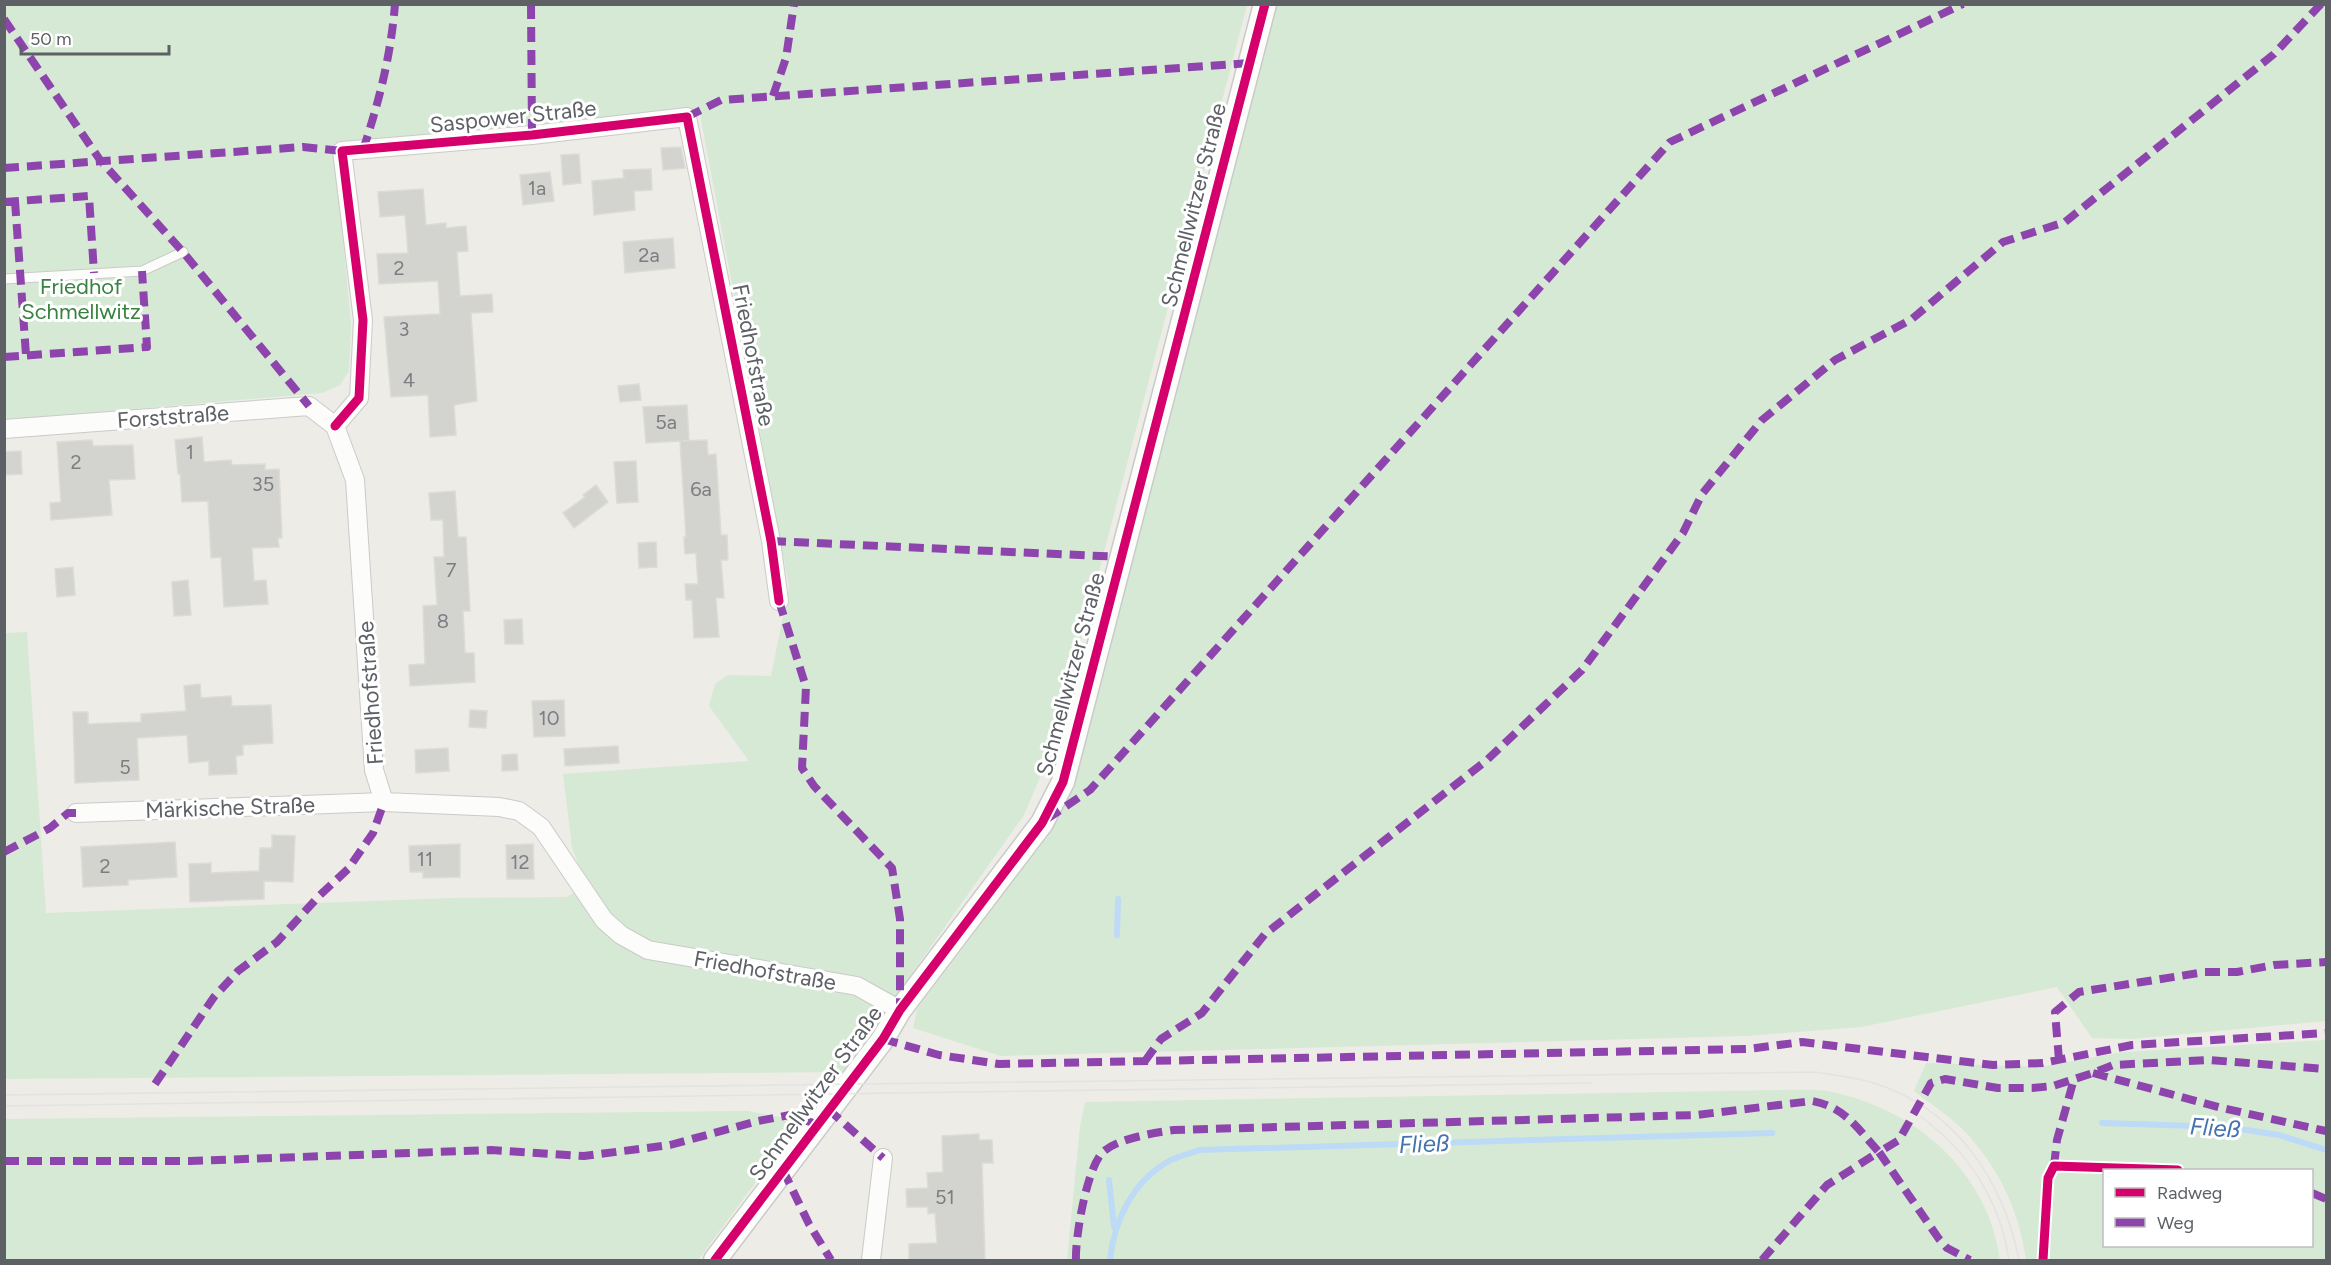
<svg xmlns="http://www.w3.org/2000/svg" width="2331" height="1265" font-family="Figtree,sans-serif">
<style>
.green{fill:#d6e9d4;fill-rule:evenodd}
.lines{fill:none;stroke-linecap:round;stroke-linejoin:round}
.stream{stroke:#bddaf6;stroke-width:6}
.building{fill:#d3d3d0;stroke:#dcdbd6;stroke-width:1.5}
.service-casing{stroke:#cacaca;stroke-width:11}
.minor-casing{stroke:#cacaca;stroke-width:20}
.tertiary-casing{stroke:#cacaca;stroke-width:25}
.service{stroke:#fcfcfb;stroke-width:9}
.minor{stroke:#fcfcfb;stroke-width:18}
.tertiary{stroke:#fcfcfb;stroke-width:22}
.tram{stroke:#e3e3e2;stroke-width:1.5}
.quiet{stroke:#8e44ad;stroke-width:8;stroke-dasharray:15 8;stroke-linecap:butt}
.cycleway-casing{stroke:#fff;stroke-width:13}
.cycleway{stroke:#d6006c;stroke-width:9}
.labels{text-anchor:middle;stroke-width:6;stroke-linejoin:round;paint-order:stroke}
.number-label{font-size:20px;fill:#7c7e81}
.street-label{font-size:22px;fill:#5d6065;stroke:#fff}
.park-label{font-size:22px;fill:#37823f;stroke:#fff}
.water-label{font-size:24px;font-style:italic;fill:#4473ae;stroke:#fff}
</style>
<rect width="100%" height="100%" fill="#edece7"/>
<path class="green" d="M5 5H1247L1053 747 1024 815 842 1072 5 1079V633L27 632 46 913 453 898 567 897 587 885 572 848 563 774 749 761 709 706 715 684 728 675 771 676 789 587 699 109 334 144 351 324 349 371 340 385 322 393 5 420Z
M1277 5H2326V1021L2131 1039 2092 1038 2057 987 1861 1027 1746 1036 1001 1056 913 1028 917 1009 1048 836 1086 742Z
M2326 1040V1260H2026C2020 1214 2000 1170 1968 1135 1953 1118 1932 1105 1914 1091L1926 1063 2041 1067 2123 1052ZM2104 1170H2312V1246H2104Z
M1781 1090C1797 1090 1816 1089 1832 1092 1917 1110 1988 1172 2000 1260H1067L1080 1127 1085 1102Z
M748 1111 801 1121 698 1260H5V1119Z"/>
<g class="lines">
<path class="stream" d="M1117 935 1118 899
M2102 1123 2226 1127 2279 1135 2326 1150
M1109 1180 1114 1227
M1110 1260C1114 1221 1132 1182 1169 1161 1177 1156 1190 1154 1199 1150L1772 1133"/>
</g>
<path class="building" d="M681 147 685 168 663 170 661 148Z
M579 154 581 183 563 185 561 155Z
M651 169 652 190 634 191 635 210 594 215 592 181 624 178 623 170Z
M550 172 554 201 523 205 520 175Z
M423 189 426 225 446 223V228L466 226 468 251 457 252 460 296 492 294 493 312 471 313 477 401 454 405 456 435 430 437 428 395 391 397 384 317 440 314 438 281 379 284 377 254 408 253 405 215 380 217 378 192Z
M673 238 675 268 625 273 623 242Z
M639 384 641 400 620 402 618 386Z
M687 405 689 440 682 441 707 440 708 455 716 454 721 535H727L728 560H721L724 598H716L719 637 694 638 692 600H686L685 584H698L696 553 685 554 684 537H686L680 441 646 443 643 407Z
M202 437 204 462 231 460 232 465 265 464V470L279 469 282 538H278L279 547 252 548 254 581 266 580 268 604 224 607 221 557 211 558 208 501 182 502 180 474H178L175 440Z
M92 440 93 446 133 445 135 479 109 480 112 515 51 520 50 503 61 502 57 442Z
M21 451 22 474 4 475V452Z
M636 461 638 502 617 503 614 462Z
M596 485 608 502 574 528 563 513 585 497 583 495Z
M455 491 458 537H466L470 611H463L465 653H474L475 682 410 686 409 665 425 664 423 606 437 605 434 557H444L443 520H431L429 493Z
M656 542 657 567 639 568 638 543Z
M73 567 75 595 57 597 55 569Z
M188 580 191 615 174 616 172 582Z
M522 619 523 644H505L504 620Z
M200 684 201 698 231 696 232 706 271 705 273 743 243 745V755L236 756 237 774 209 775V761L189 763 187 735 137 738 139 780 75 783 73 712H88V724L141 722V714L186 711 184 686Z
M564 700 565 736 534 737 532 701Z
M470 710 487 711 486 728 469 727Z
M618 746 619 763 565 766 564 749Z
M448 748 449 771 416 773 415 750Z
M517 754 518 770 502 771V755Z
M272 835 295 836 293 882 264 881V899L190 902 189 864 211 863V873L259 871 260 848H272Z
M175 842 177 877 128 880V885L83 887 81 847Z
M460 844V877L423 878V872H410L409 846Z
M533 844 534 879H507L506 845Z
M979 1134V1140H992L993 1163H982L985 1260H909V1244L937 1243 935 1213 928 1214V1207H907L906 1189 928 1188 927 1173 943 1172 942 1136Z"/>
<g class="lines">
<g class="service-casing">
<path id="service" d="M4 279 142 271 183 252"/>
</g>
<g class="minor-casing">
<path id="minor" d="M335 426 359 398 363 320 342 151 532 135 687 117 771 541 779 601
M335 426 355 480 374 770 384 802 499 807 519 811 541 827 604 920 621 935 648 950 857 986 900 1010
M4 429 309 406 335 426
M76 813 384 802
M871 1260 883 1158"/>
</g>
<g class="tertiary-casing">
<path id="tertiary" d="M715 1260 883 1039 900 1010 1042 823 1063 782 1265 4"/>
</g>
<use href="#service" class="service"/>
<use href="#minor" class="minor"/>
<use href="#tertiary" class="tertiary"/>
<path class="tram" d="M4 1095 1815 1072C1835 1075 1855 1077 1874 1083 1956 1109 2003 1180 2019 1260
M4 1106 1592 1083
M1921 1117C1969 1152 2000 1201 2009 1260"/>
<path class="quiet" d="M531 4 532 135
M4 19 100 160 183 252 309 406
M773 96 786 58 794 4
M687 117 721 100 1250 63
M363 150C379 102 391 55 395 4
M4 168 303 147 342 151
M15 201 26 355
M4 202 89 196 94 273
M4 357 147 347 142 271
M771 541 1122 557
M779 601 806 687 802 768 814 786 892 868 900 919V1010
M1047 819 1090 790 1670 142 1963 4
M4 852 50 828 68 813H76
M883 1039 939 1055 999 1064 1748 1049 1802 1042 1993 1065 2043 1063 2132 1045 2326 1033
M2059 1060 2055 1012 2079 992 2205 972H2237L2274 965 2326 962
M1145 1061 1161 1039 1202 1013 1265 934 1487 760 1582 670 1683 533 1702 494 1762 420 1835 360 1912 319 2003 242 2065 222 2274 54 2321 4
M2093 1073 2222 1108 2326 1131
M155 1084 214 997 238 971 277 942 319 896 348 869 373 833 384 802
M828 1109 883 1158
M4 1161H190L491 1150 584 1156 670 1145 758 1121 790 1115 816 1124
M2054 1166 2057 1140 2074 1079
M783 1170 809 1224 831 1260
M2312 1193 2326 1199
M1076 1260C1075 1238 1087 1165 1104 1151 1120 1138 1154 1133 1174 1130L1696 1115 1812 1101C1845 1107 1857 1128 1879 1152L1899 1140 1931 1083 1945 1079 1998 1088H2032L2053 1086 2093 1073 2113 1065 2209 1060 2326 1069
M1762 1260 1827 1185 1879 1152 1939 1239 1947 1248 1970 1260"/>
<g class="cycleway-casing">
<path id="cycleway" d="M335 426 359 398 363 320 342 151 532 135 687 117 771 541 779 601
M715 1260 883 1039 900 1010 1042 823 1063 782 1265 4
M2043 1260 2048 1178 2054 1166 2178 1170"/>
</g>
<use href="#cycleway" class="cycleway"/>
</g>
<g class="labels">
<g class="number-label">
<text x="537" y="195">1a</text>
<text x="649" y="262">2a</text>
<text x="399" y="275">2</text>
<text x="404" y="336">3</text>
<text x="409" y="387">4</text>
<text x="666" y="429">5a</text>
<text x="190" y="459">1</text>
<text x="76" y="469">2</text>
<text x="263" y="491">35</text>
<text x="701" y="496">6a</text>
<text x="451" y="577">7</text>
<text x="443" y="628">8</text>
<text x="549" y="725">10</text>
<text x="125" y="774">5</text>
<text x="425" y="866">11</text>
<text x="520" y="869">12</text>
<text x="105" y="873">2</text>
<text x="945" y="1204">51</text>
</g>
<g class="street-label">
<text transform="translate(513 116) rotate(-6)" y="8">Saspower Straße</text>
<text transform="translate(1193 205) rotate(-76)" y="8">Schmellwitzer Straße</text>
<text transform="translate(754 355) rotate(79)" y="8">Friedhofstraße</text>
<text transform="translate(173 416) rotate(-4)" y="8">Forststraße</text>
<text transform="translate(1070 674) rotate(-75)" y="8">Schmellwitzer Straße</text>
<text transform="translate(370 693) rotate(-94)" y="8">Friedhofstraße</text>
<text transform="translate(230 807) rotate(-2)" y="8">Märkische Straße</text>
<text transform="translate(765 970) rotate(10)" y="8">Friedhofstraße</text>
<text transform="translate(815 1093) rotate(-54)" y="8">Schmellwitzer Straße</text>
</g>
<g class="park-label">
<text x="81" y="294">Friedhof<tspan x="81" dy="25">Schmellwitz</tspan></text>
</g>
<g class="water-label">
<text transform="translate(2215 1128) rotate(4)" y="8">Fließ</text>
<text transform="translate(1424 1144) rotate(-2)" y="8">Fließ</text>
</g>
</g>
<rect width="2331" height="1265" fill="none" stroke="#5d6065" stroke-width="12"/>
<rect x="2103" y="1169" width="210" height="78" fill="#ffffff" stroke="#bebfc1" stroke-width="1.5"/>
<rect x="2115" y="1188" width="30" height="9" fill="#d6006c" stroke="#bebfc1" stroke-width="1.5"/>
<text x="2157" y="1199" font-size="18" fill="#5d6065">Radweg</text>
<rect x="2115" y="1218" width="30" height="9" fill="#8e44ad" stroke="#bebfc1" stroke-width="1.5"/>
<text x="2157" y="1229" font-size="18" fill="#5d6065">Weg</text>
<path d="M21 45v9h148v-9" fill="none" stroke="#5d6065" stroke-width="3"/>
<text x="30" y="45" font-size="18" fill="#5d6065" stroke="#ffffff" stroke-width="4.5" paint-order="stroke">50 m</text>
</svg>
